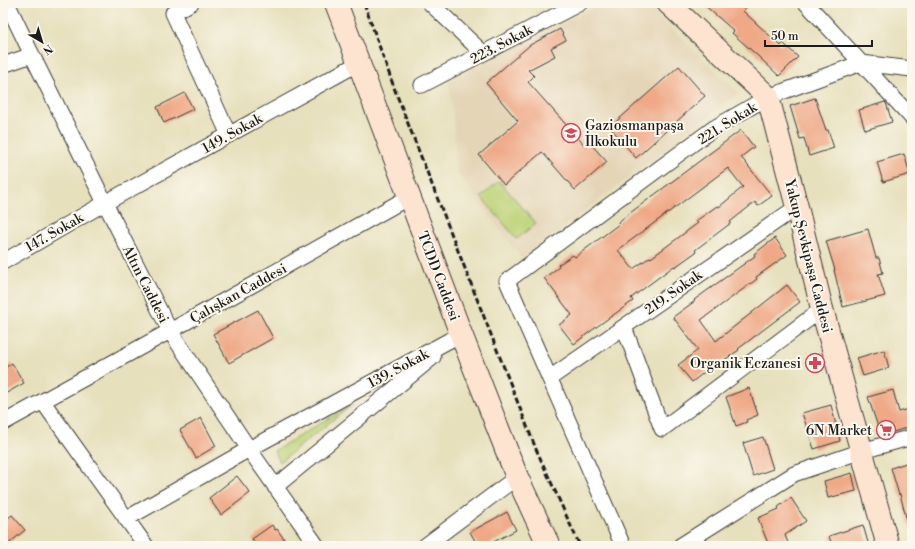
<svg xmlns="http://www.w3.org/2000/svg" width="915" height="549" font-family="'Libre Bodoni',serif">
<style>
.built{fill:#e4d5b7}
.green{fill:#bbd175;stroke:#6c7648}
.building{fill:#efa987;fill-rule:evenodd}
.lines{fill:none;stroke-linecap:round;stroke-linejoin:round}
.minor-casing{stroke:#3a3934;stroke-width:17}
.secondary-casing{stroke:#3a3934;stroke-width:24}
.minor{stroke:#fff;stroke-width:15}
.secondary{stroke:#fde4d1;stroke-width:22}
.rail{stroke:#1c1c1c;stroke-width:3;stroke-dasharray:6 3;stroke-linecap:butt}
.labels{text-anchor:middle;stroke-width:4;stroke-linejoin:round;paint-order:stroke}
.street-label{font-size:14px;fill:#1c1c1c;stroke:#fbf7ec}
.poi-label{font-size:14px;fill:#1c1c1c;stroke:#fbf7ec;text-anchor:end}
</style>
<rect width="100%" height="100%" fill="#fbf7ec"/>
<filter id="ink" filterUnits="userSpaceOnUse"><feTurbulence type="fractalNoise" baseFrequency=".025" numOctaves="2"/><feDisplacementMap in="SourceGraphic" scale="8" xChannelSelector="R" yChannelSelector="G"/><feConvolveMatrix kernelMatrix="1 2 1 2 8 2 1 2 1" color-interpolation-filters="sRGB"/></filter>
<filter id="wash" filterUnits="userSpaceOnUse"><feTurbulence type="fractalNoise" baseFrequency=".012" numOctaves="4" result="noise"/><feDisplacementMap in="SourceGraphic" scale="16" xChannelSelector="R" yChannelSelector="G"/><feGaussianBlur stdDeviation="0.9" result="paint"/><feColorMatrix in="noise" values="0 0 0 0 0 0 0 0 0 0 0 0 0 0 0 0 0 1.4 0 .05"/><feComposite in="paint" operator="in"/></filter>
<g filter="url(#wash)">
<rect width="100%" height="100%" fill="#e7e0bd"/>
<path class="built" d="M603 3H645L738 93 522 259 458 173 449 80Z"/>
<path class="green" d="M499 181 536 223 517 239 481 197Z
M353 404 280 462 274 451Z"/>
<g id="blocks">
<path class="building" d="M702 3H750L743 11 781 46 783 43 798 57 779 76 759 57 732 33 734 31Z
M560 29 566 40 551 48 555 56 528 70 534 76 528 82 586 147 590 143 607 162 575 190 542 152 504 185 479 155 518 121 486 83 530 45Z
M679 66 705 96 636 158 610 127Z
M185 93 193 109 164 123 157 107Z
M815 98 826 130H828L834 148 809 156 804 138 800 139 790 106Z
M885 102 886 103 892 122 865 130 859 110Z
M741 130 754 147 741 157 772 196 758 206 755 202 730 222 731 223 695 250 696 252 675 267 674 266 631 298 633 301 599 325 574 344 559 325 572 315 544 278 559 267 558 265 573 255 575 257 619 224 618 222ZM728 168 743 187 719 207 717 206 696 221 698 223 651 258 650 257 633 269 618 250Z
M904 154 910 174 883 182 877 162Z
M868 229 876 258H879L883 273 878 274 885 296 843 307 834 270H835L826 241Z
M775 238 787 255 756 277 757 279 701 320 716 341 787 285 800 302 738 349 739 350 717 365 716 363 692 382 678 365 698 350 673 317 695 301 694 300 755 256 754 254Z
M258 310 273 338 229 363 213 334Z
M884 350 889 368 863 376 857 358Z
M12 363 24 383 3 395V369Z
M749 388 758 415 746 420 747 422 736 426 726 397Z
M893 390 899 412 912 408V426L881 436 868 397Z
M831 405 840 441 814 449 802 413Z
M201 418 216 446 196 458 180 430Z
M763 437 773 469 753 476 743 443Z
M912 461V524L908 525 900 494 899 495 891 468Z
M852 473 856 491 828 498 824 481Z
M237 476 250 493 221 515 209 498Z
M791 498 806 521 785 535 788 543 781 546H769L758 518 779 509 778 507Z
M507 512 516 530 486 546H478L470 532Z
M12 515 25 530 6 546H3V522Z
M272 525 275 530 277 529 289 546H257L252 539Z
M863 525 869 546H832L829 536Z"/>
</g>
</g>
<g filter="url(#ink)">
<use href="#blocks" fill-opacity="0" stroke="#3a3934" stroke-width="1"/>
<g class="lines">
<g class="minor-casing">
<path id="minor" d="M7 3 32 55 105 203 170 331 249 449 317 546
M191 3 173 13 229 135
M430 3 483 53
M806 3 912 118
M3 65 32 55
M422 85 580 3
M3 262 105 203 359 63
M624 327 662 429 822 309
M550 378 797 207
M43 402 146 546
M3 423 170 331 409 197
M275 487 433 357
M126 519 249 449 461 334
M425 546 517 477
M623 546 507 281 714 128 768 97 861 63 912 69
M680 546 794 474 862 451 912 437"/>
</g>
<g class="secondary-casing">
<path id="secondary" d="M336 3 392 151 461 334 517 477 549 546
M668 3 768 97 797 207 822 309 888 546"/>
</g>
<use href="#minor" class="minor"/>
<use href="#secondary" class="secondary"/>
<path class="rail" d="M364 3 396 93 536 449 580 546"/>
</g>
</g>
<defs>
<g id="school-ring" transform="scale(1)"><circle r="9.5" fill="#fbf7ec" stroke="#d1495b" stroke-width="1.5"/><path d="M0-5L7-2L0 1L-7-2ZM-4 1L0 2.5L4 1V4Q0 6-4 4Z" fill="#d1495b"/></g>
<g id="pharmacy-ring" transform="scale(1)"><circle r="9.5" fill="#fbf7ec" stroke="#d1495b" stroke-width="1.5"/><path d="M-2-6h4v4h4v4h-4v4h-4v-4h-4v-4h4Z" fill="#d1495b"/></g>
<g id="supermarket-ring" transform="scale(1)"><circle r="9.5" fill="#fbf7ec" stroke="#d1495b" stroke-width="1.5"/><path d="M-6-5.5h2.5l.6 2H6L4.5 2H-2.5L-4.4-4H-6ZM-1.5 3.2a1.3 1.3 0 1 0 .1 0ZM3 3.2a1.3 1.3 0 1 0 .1 0Z" fill="#d1495b"/></g>
</defs>
<g fill-rule="evenodd">
<use href="#school-ring" x="571" y="133"/>
<use href="#pharmacy-ring" x="815" y="363"/>
<use href="#supermarket-ring" x="886" y="430"/>
</g>
<g class="labels">
<g class="street-label">
<text transform="translate(501 44) rotate(-28)" y="5">223. Sokak</text>
<text transform="translate(727 123) rotate(-32)" y="5">221. Sokak</text>
<text transform="translate(232 133) rotate(-29)" y="5">149. Sokak</text>
<text transform="translate(54 232) rotate(-30)" y="5">147. Sokak</text>
<text transform="translate(809 256) rotate(76)" y="5">Yakup Şevkipaşa Caddesi</text>
<text transform="translate(439 276) rotate(69)" y="5">TCDD Caddesi</text>
<text transform="translate(146 284) rotate(63)" y="5">Altın Caddesi</text>
<text transform="translate(673 292) rotate(-35)" y="5">219. Sokak</text>
<text transform="translate(238 293) rotate(-29)" y="5">Çalışkan Caddesi</text>
<text transform="translate(398 368) rotate(-28)" y="5">139. Sokak</text>
</g>
<g class="poi-label">
<text x="585" y="130" text-anchor="start">Gaziosmanpaşa<tspan x="585" dy="16">İlkokulu</tspan></text>
<text x="801" y="368">Organik Eczanesi</text>
<text x="872" y="435">6N Market</text>
</g>
</g>
<rect width="915" height="549" fill="none" stroke="#fbf7ec" stroke-width="16"/>
<g transform="translate(42 42) rotate(142)" stroke="#fbf7ec" stroke-width="3" paint-order="stroke">
<path d="M0-3L7 15L0 10L-7 15Z" fill="#1c1c1c"/>
<text y="-6" font-size="11" font-weight="bold" text-anchor="middle" fill="#1c1c1c">N</text>
</g>
<path d="M765 40v6h107v-6" fill="none" stroke="#1c1c1c" stroke-width="2"/>
<text x="771" y="40" font-size="12" fill="#1c1c1c" stroke="#fbf7ec" stroke-width="3" paint-order="stroke">50 m</text>
</svg>
